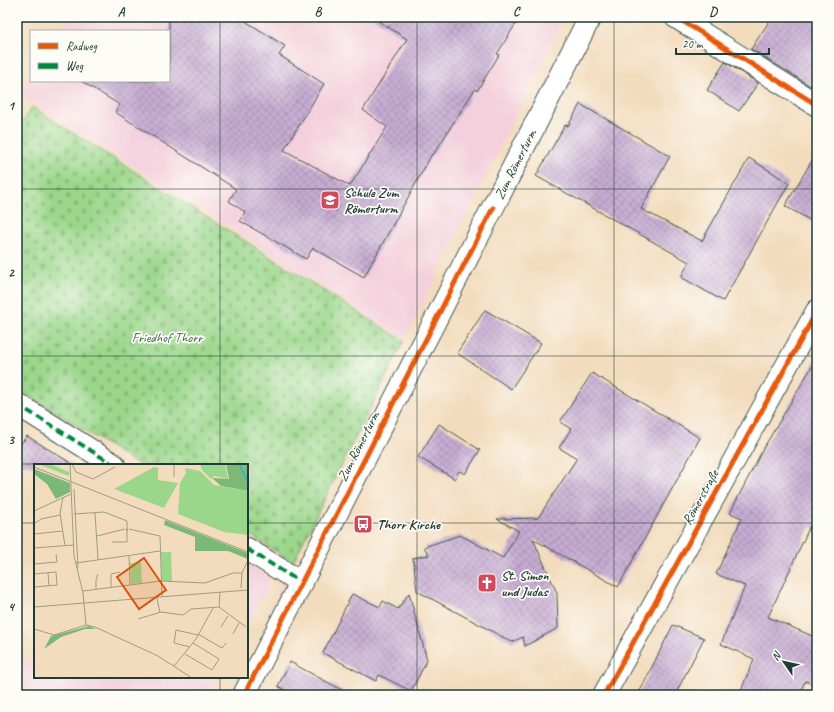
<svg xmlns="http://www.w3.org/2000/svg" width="834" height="712" font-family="Caveat,sans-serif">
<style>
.built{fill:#f4cfdc}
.cemetery{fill:url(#cemetery-stones);stroke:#5d8a60}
.building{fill:url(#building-cross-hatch)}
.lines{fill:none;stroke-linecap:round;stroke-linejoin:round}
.minor-casing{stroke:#3f5549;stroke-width:24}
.minor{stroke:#fff;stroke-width:22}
.quiet{stroke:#00873e;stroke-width:4;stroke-dasharray:8 4;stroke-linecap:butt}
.cycleway-casing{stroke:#fdfcf7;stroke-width:8}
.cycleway{stroke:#e8590c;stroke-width:5}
.grid{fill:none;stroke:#1f3d34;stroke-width:1;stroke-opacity:0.55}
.labels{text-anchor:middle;stroke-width:3.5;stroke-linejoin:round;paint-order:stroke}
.street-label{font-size:14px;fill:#1f3d34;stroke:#fdfcf7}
.poi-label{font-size:14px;font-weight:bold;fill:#1f3d34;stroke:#fdfcf7;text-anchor:start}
.park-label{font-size:14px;fill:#3e644a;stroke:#fdfcf7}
.inset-river{fill:none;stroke:#43b1c0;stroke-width:2}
.inset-road{fill:none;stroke:#9e9c86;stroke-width:1}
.view{fill:#d45610;fill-opacity:0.15;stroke:#d45610;stroke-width:2}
.inset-edge{fill:none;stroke:#1f3d34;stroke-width:2}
.neatline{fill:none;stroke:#1f3d34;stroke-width:1.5}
.grid-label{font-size:13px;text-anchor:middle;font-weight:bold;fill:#1f3d34}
</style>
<defs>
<pattern id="cemetery-stones" width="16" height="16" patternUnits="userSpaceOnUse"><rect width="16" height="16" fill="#9bd78b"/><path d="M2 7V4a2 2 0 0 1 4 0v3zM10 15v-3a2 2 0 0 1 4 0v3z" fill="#85b979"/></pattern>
<pattern id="building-cross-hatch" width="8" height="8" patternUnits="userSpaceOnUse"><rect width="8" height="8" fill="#c7acd3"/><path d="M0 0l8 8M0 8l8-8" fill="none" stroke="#a18dac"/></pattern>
</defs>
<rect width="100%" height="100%" fill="#fdfcf7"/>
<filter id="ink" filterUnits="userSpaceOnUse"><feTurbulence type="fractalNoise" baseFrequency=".025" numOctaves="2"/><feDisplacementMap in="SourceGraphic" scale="8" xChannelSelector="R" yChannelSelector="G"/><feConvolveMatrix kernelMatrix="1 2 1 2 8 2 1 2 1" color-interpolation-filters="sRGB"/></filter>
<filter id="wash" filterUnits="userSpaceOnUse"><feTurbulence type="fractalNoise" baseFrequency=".012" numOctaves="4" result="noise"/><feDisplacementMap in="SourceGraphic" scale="16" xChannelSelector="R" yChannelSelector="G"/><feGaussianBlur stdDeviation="0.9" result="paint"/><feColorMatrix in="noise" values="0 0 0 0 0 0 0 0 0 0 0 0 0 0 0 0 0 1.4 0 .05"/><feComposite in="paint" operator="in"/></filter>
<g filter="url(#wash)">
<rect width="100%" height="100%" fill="#f3dcbd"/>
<path class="built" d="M69 17H564L405 339 20 94 31 77V81H169V31H60Z
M247 562 270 577 267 589 247 624Z
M35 650V677H219L209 695H17V679Z"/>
<path class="cemetery" d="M32 107 404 341 293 562 247 533V465H139L17 388V131Z"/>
<g id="blocks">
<path class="building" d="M169 17H239L285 46 279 55 324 84 284 150 350 186 387 127 363 110 407 39 372 17H520L497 54 499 55 477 91 475 89 433 155 432 154 364 277 313 248 306 259 240 221 245 212 229 201 236 189 115 112 120 105 81 81H169Z
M772 17H817V90L751 49Z
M725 62 758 83 739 111 707 90Z
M580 104 670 156 641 209 702 241 749 158 789 183 723 301 681 277 689 262 536 176 565 125 568 126Z
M817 152V224L785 206Z
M485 310 541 343 511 389 457 353Z
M817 358V530L810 526 768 617 817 638V685L805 681 799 695H739L754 659 721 644 745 586 716 574 742 518 730 513 763 449Z
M592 373 700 438 618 587 533 539 557 593 558 628 525 646 523 637 512 642 417 591 413 558 429 555 424 547 460 535 503 558 519 531 497 519 538 518 577 458 559 448 571 429 560 422Z
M439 424 480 450 465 474 459 471 455 479 418 457Z
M27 436 74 465H17V449Z
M409 593 427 660 411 691 379 675 376 681 323 653 352 594 380 607 383 601 398 609Z
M673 625 704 638 675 695H638Z
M290 662 351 695H293L278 686Z"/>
</g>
</g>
<g filter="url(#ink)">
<use href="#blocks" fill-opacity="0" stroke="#3f5549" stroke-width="1"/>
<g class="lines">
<g class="minor-casing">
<path id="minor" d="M676 17 817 105
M17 404 114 465
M247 549 302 583
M244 695 590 17
M604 695 817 311"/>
</g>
<use href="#minor" class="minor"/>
<path class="quiet" d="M17 404 114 465
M247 549 302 583"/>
<g class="cycleway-casing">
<path id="cycleway" d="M676 17 817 105
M244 695 493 208
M604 695 817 311"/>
</g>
<use href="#cycleway" class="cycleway"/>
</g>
</g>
<path class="grid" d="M220 17V465M417 17V695M614 17V695M17 189H817M17 356H817M17 523H35M247 523H817M220 677V695"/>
<defs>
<g id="school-square" transform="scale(1)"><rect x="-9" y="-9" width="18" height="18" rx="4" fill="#d1495b" stroke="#fdfcf7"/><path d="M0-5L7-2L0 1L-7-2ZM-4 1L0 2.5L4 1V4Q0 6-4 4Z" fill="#fff"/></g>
<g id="bus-square" transform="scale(1)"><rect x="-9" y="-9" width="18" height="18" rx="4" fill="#d1495b" stroke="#fdfcf7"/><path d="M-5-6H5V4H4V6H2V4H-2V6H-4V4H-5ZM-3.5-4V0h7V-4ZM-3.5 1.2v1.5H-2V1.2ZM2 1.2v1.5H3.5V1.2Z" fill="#fff"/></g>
<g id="church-square" transform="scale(1)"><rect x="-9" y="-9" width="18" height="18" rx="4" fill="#d1495b" stroke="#fdfcf7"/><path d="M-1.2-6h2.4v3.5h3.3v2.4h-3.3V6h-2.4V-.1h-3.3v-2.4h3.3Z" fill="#fff"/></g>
</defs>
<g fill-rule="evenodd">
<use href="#school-square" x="330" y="200"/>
<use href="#bus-square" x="363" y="524"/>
<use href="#church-square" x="487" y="583"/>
</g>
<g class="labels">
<g class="street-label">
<text transform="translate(515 164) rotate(-63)" y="5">Zum Römerturm</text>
<text transform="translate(358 446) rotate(-63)" y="5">Zum Römerturm</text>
<text transform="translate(700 497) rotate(-61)" y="5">Römerstraße</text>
</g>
<g class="poi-label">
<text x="344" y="197">Schule Zum<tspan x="344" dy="16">Römerturm</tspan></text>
<text x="377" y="529">Thorr Kirche</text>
<text x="501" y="580">St. Simon<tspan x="501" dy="16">und Judas</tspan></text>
</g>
<g class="park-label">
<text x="167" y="342">Friedhof Thorr</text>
</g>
</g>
<g transform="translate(34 464)">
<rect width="214" height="214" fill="#f3dcbd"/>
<path d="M4 0H16L35 8V12ZM127 88H137L138 117H128Z" fill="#9bd78b"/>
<path d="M192 0H214V27L187 22 178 14 195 15ZM0 5 36 19V28L22 35 13 20 0 10ZM131 56 214 89V95L194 87H161V73L130 61ZM55 162 62 165H51L27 173 10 185 17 172Z" fill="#7cb877"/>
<path d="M107 98 108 119 97 120 96 99Z" fill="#9bd78b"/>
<path d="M166 0H191L194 15 180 12 177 15 168 6ZM120 3 124 4V16L144 19 130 44 80 25ZM151 4 166 7 180 21 214 27V71L190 68 144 50 146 19 152 9Z" fill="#9bd78b"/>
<path class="inset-river" d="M205 0 214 18"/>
<path class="inset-road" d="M36 0 40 92 49 129 52 161M38 0 42 8 59 15 81 3M140 0V13M0 3 214 88M40 25 44 104M29 33 26 49 31 82M0 47 37 30M61 49 64 96M40 50 70 48 93 57V67V64M0 60 7 55 26 51M95 65 126 72 128 133M0 70 29 67M63 72 91 65M78 78H93V67M0 84 40 81M95 91 96 121M42 99 126 87M0 100 23 98 22 90M14 109 15 122M208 109 214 96M0 110 22 108 23 121 0 123M77 123V110L86 108M62 125V116L64 110M49 127 127 117 171 119 199 109H208L207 124M123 134 126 149M0 143 214 126M185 143 212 163M185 143 186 128M104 155 127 148 149 151 157 145 185 143M187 163 194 152M0 165 20 171 52 161 61 163 124 192 158 214M164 170 188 184 192 179M199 170 205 159M156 183 140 179 142 166 164 171M151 190 178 206 185 195 159 179M140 202 162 175 179 144"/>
<path class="view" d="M110 94 132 126 105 145 83 113Z"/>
<rect width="214" height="214" class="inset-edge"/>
</g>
<rect width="834" height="712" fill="none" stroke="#fdfcf7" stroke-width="44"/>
<rect x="30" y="30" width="140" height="52" fill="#fdfcf7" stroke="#a4b0a9"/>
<rect x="38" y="43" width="20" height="6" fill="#e8590c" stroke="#a4b0a9"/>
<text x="66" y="50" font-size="12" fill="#1f3d34">Radweg</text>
<rect x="38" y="63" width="20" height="6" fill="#00873e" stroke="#a4b0a9"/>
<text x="66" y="70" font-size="12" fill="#1f3d34">Weg</text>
<g transform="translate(784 662) rotate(304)" stroke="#fdfcf7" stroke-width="3" paint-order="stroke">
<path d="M0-3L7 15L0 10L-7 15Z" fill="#1f3d34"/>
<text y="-6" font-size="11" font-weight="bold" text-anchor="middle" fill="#1f3d34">N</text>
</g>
<path d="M676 48v6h93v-6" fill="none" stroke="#1f3d34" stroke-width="2"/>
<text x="682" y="48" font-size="12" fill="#1f3d34" stroke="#fdfcf7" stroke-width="3" paint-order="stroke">20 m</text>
<rect x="22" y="22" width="790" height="668" class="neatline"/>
<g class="grid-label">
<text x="121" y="16">A</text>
<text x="318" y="16">B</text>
<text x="516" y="16">C</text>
<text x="713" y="16">D</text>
<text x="11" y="110">1</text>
<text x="11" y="277">2</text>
<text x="11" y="444">3</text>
<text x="11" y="611">4</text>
</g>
</svg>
